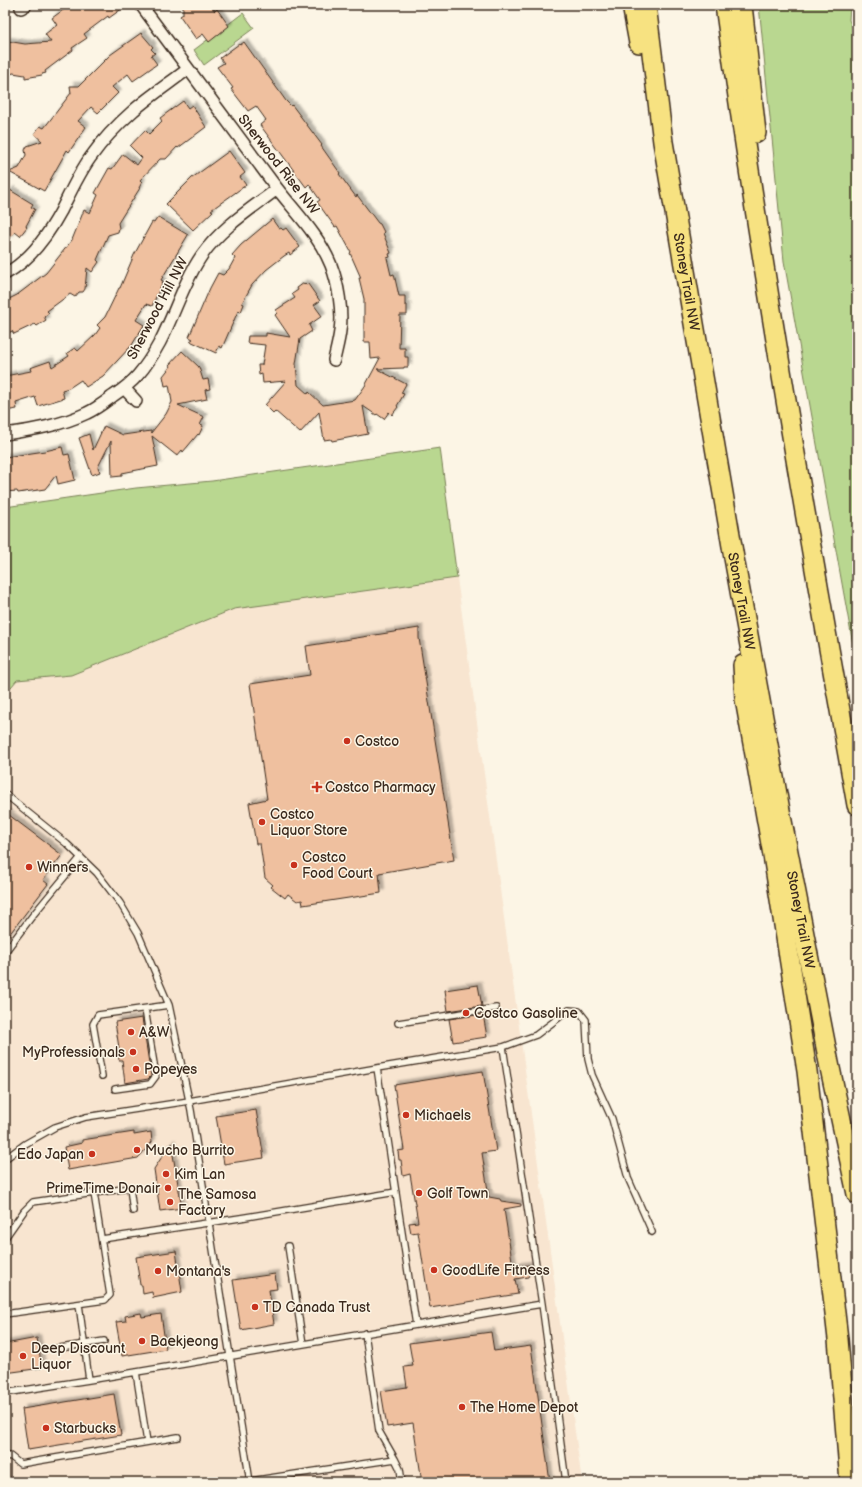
<svg xmlns="http://www.w3.org/2000/svg" width="862" height="1487" font-family="'Balsamiq Sans',sans-serif">
<style>
.built{fill:#f8e5d0}
.green{fill:#b9d790;stroke:#7a8057}
.building{fill:#efc09f;stroke:#3b2a1e;filter:url(#shadow)}
.lines{fill:none;stroke-linecap:round;stroke-linejoin:round}
.service-casing{stroke:#3b2a1e;stroke-width:8}
.minor-casing{stroke:#3b2a1e;stroke-width:14}
.motorway-casing{stroke:#3b2a1e;stroke-width:22}
.service{stroke:#fcf5e5;stroke-width:5.5}
.minor{stroke:#fcf5e5;stroke-width:11}
.motorway{stroke:#f7e281;stroke-width:19}
.poi-dot{fill:#c8321e;stroke:#fcf5e5;stroke-width:1.5}
.labels{text-anchor:middle;stroke-width:3;stroke-linejoin:round;paint-order:stroke}
.street-label{font-size:14px;fill:#3b2a1e;stroke:#fcf5e5}
.poi-label{font-size:14px;fill:#3b2a1e;stroke:#fcf5e5;text-anchor:start}
</style>
<defs>
<filter id="shadow"><feDropShadow dx="3.5" dy="-3.5" stdDeviation="1" flood-color="#0004"/></filter>
</defs>
<rect width="100%" height="100%" fill="#fcf5e5"/>
<filter id="ink" filterUnits="userSpaceOnUse"><feTurbulence type="fractalNoise" baseFrequency=".025" numOctaves="2"/><feDisplacementMap in="SourceGraphic" scale="8" xChannelSelector="R" yChannelSelector="G"/><feConvolveMatrix kernelMatrix="1 2 1 2 8 2 1 2 1" color-interpolation-filters="sRGB"/></filter>
<g filter="url(#ink)">
<path class="built" d="M457 578 582 1482H5V694L17 680 71 675 234 609Z"/>
<path class="green" d="M759 5H850L849 20 857 37V667L784 261Z
M243 13 254 28 204 65 194 50Z
M440 448 457 578 234 609 71 675 17 680 5 694V507L136 488 212 481Z"/>
<path class="building" d="M70 5H127L109 18 108 16 84 34 87 38 72 48 73 50 45 71 46 73 42 74V75L25 78V75L13 73 5 77V45L6 46 7 41 25 44 51 42 45 34 57 25 52 18Z
M183 5H211L215 11 217 9 229 26 209 42 203 34 196 39 180 16 183 14Z
M141 33 153 47 151 49 155 53 151 56 157 64 133 81 128 74 112 87 118 93 98 113 91 107 78 121 86 127 69 152 67 150 44 191 9 172 19 168 26 155 25 150 27 146 42 141 34 134 40 126 44 128 71 93 70 86H79L110 55Z
M244 42 286 101 291 106 292 105 322 145 321 146 340 173 339 174 356 197 357 195 378 223 380 224 384 232 383 233 391 253 389 254 390 257 387 258 391 275 394 274 399 296H405V305H407V315H400L399 348H405V357H408V367H404V368L377 369 406 384 401 393 404 394 397 406 398 407 392 415 389 412 384 419 377 414 376 415 363 406 368 434 332 441 331 439 324 440 319 412 300 433 275 411 273 413 265 405 286 381 263 383 262 374 259 375 258 365H262L265 345 247 343 248 336H266V333L290 337 275 315 277 313 276 310 295 298 292 294 298 290 297 288 304 283 306 285 308 284 320 301 314 305 322 316 309 325 312 331 300 339 296 364 298 385 308 394 309 392 323 405 355 400 365 386 380 358 371 359 370 342H364V299L359 278H361L350 253 351 252 337 226 335 227 317 202 320 200 309 184 306 187 260 125 266 120 256 106 248 111 231 89 233 88 217 67 224 63 220 58 239 44 240 45Z
M183 101 188 108 192 105 206 127 178 148 177 147 166 159H160L140 180 142 182 139 188H140L118 223 119 228 118 232 108 235 97 260 99 262 92 272 87 268 85 289 83 292H79L75 297 70 294 47 311 49 313 44 317 46 320 37 326 35 324 14 334 12 331 5 335V301L17 295 46 273 72 240 84 210 90 213 98 195 95 193 109 168 112 169 123 154 137 165 142 158 130 146 145 130 149 134 162 121 160 118Z
M229 151 245 173 240 177 246 185 211 210 213 211 193 230 166 204 192 178Z
M10 190 33 204 31 207 35 209 26 226 27 227 20 236 15 232 5 243V194L9 193Z
M158 217 188 235 161 280 163 281 152 306 146 304 136 320 144 325 132 345 103 376 86 387 81 380 69 388 62 390 64 398 38 406 35 397 16 403 17 409 5 411V376L31 371 30 368 50 361 52 367 69 356 67 353 75 348 78 351 95 335 100 328 97 325 105 317 119 288H120L134 255 152 222 154 223Z
M272 219 279 229 281 228 283 230 286 228 300 247 290 255 289 253 284 256 266 270 252 285 242 303 244 304 241 312 238 311 222 348 219 346 216 353 190 341 193 339 189 337 210 288 218 273 223 275 229 269 235 258 232 255 241 245Z
M182 351 199 367 203 380 208 379 210 389 205 390 207 399 178 405 204 417 200 425 203 426 199 435 198 434 183 452 182 450 177 456 152 436 158 466 122 473V476L112 477 111 441 98 467 100 472 92 475 79 438 89 434 93 450 104 426 123 435 151 431V433L166 414 172 402 169 385 165 386 163 376 171 366 169 365Z
M62 447 64 455 69 454 75 480 58 484 56 475 45 489 18 493 17 491 5 492V457L45 451Z
M419 628V638L454 860 379 873 381 893 303 905 302 900 297 901 288 894 285 898 271 887 273 885 265 878 260 844H256L249 803 267 799 250 684 310 675 306 646Z
M5 812 62 855 43 880 48 884 5 940Z
M478 985 482 1006 448 1011 445 990Z
M483 1014 487 1037 453 1042 449 1019Z
M142 1018 151 1076 148 1079 125 1083 122 1060H119L117 1048H119L115 1022Z
M483 1071 496 1151 482 1153 489 1197 500 1199 501 1201 521 1204V1206L504 1209 513 1267 529 1265 531 1271 528 1277 515 1279 518 1294 430 1308 418 1232 411 1233 409 1223 418 1222 410 1174 403 1176 401 1160H399L398 1151 404 1150 394 1085Z
M256 1110 264 1158 224 1164 216 1116Z
M134 1132V1135L151 1132 152 1142 138 1158 68 1170 64 1147 82 1143V1140Z
M171 1143 182 1208 160 1211 154 1169Z
M176 1251 182 1292 153 1298 152 1292 143 1294 142 1285H140L136 1257Z
M275 1274 277 1289 269 1290 274 1324 241 1330 233 1280Z
M141 1313 142 1317 161 1314 166 1349 122 1356 116 1322 126 1321 125 1316Z
M491 1332 494 1351 531 1346 550 1482H422L413 1423 387 1427 381 1391 407 1387 404 1367 413 1366 409 1343Z
M37 1338 42 1368 5 1373V1344Z
M114 1394 121 1435 28 1450 22 1409Z"/>
<g class="lines">
<g class="service-casing">
<path id="service" d="M5 794 67 844 97 873 120 903 138 933 169 1005 191 1110 250 1482
M5 952 33 915 81 857
M398 1023 496 1008
M503 1047 542 1304 566 1482
M377 1068 416 1325
M102 1076 93 1024 98 1015 169 1005
M115 1089 150 1084 156 1076 145 1009
M5 1159 25 1144 55 1127 86 1117 189 1101 377 1068 503 1047 536 1035 569 1010 579 1011 586 1020 588 1059 592 1075 612 1119 628 1178 652 1232
M94 1193 130 1188 133 1211
M5 1238 24 1211 33 1202 94 1193 110 1295 105 1300 5 1314
M102 1239 240 1218 396 1192
M288 1246 303 1344
M79 1304 89 1380
M365 1333 379 1431 395 1459
M54 1349 104 1341
M136 1372 147 1442
M5 1393 89 1380 542 1304
M5 1457 10 1456 20 1464 178 1437
M250 1481 395 1459 400 1469 402 1482"/>
</g>
<g class="minor-casing">
<path id="minor" d="M141 5C185 64 229 124 273 183 293 210 318 233 331 265 338 283 343 311 340 331 339 340 336 351 334 360
M21 8 26 5
M5 274C29 261 48 235 61 211 70 193 78 175 90 158 102 141 117 125 133 111 150 96 170 83 188 69
M124 388 136 401
M5 434C33 430 62 425 87 413 96 409 105 402 113 396 122 390 131 383 138 375 146 366 154 353 160 342 175 313 184 281 202 255 222 227 251 209 277 189"/>
</g>
<g class="motorway-casing">
<g id="motorway">
<path d="M632 5 639 43"/>
<path id="s1" d="M646 5 663 142 734 558 781 816 830 1068 857 1194"/>
<path d="M725 5C762 273 809 539 857 805"/>
<path d="M742 5 756 133"/>
<path d="M743 665 745 699 773 855 807 1071 838 1339 850 1482"/>
</g>
</g>
<use href="#service" class="service"/>
<use href="#minor" class="minor"/>
<use href="#motorway" class="motorway"/>
</g>
</g>
<g class="poi-dot">
<circle cx="347" cy="741" r="4"/>
<path d="M315 781h4v4h4v4h-4v4h-4v-4h-4v-4h4z"/>
<circle cx="262" cy="822" r="4"/>
<circle cx="294" cy="865" r="4"/>
<circle cx="29" cy="867" r="4"/>
<circle cx="466" cy="1013" r="4"/>
<circle cx="131" cy="1032" r="4"/>
<circle cx="133" cy="1052" r="4"/>
<circle cx="136" cy="1069" r="4"/>
<circle cx="406" cy="1115" r="4"/>
<circle cx="137" cy="1150" r="4"/>
<circle cx="92" cy="1154" r="4"/>
<circle cx="166" cy="1174" r="4"/>
<circle cx="168" cy="1188" r="4"/>
<circle cx="419" cy="1193" r="4"/>
<circle cx="170" cy="1202" r="4"/>
<circle cx="434" cy="1270" r="4"/>
<circle cx="158" cy="1271" r="4"/>
<circle cx="255" cy="1307" r="4"/>
<circle cx="142" cy="1341" r="4"/>
<circle cx="23" cy="1356" r="4"/>
<circle cx="462" cy="1407" r="4"/>
<circle cx="46" cy="1428" r="4"/>
</g>
<g class="labels">
<g class="street-label">
<text transform="translate(279 164) rotate(52)" y="5">Sherwood Rise NW</text>
<text dy="5" stroke="none"><textPath href="#s1" startOffset="280">Stoney Trail NW</textPath></text>
<text transform="translate(157 308) rotate(-62)" y="5">Sherwood Hill NW</text>
<text dy="5" stroke="none"><textPath href="#s1" startOffset="604">Stoney Trail NW</textPath></text>
<text dy="5" stroke="none"><textPath href="#s1" startOffset="928">Stoney Trail NW</textPath></text>
</g>
<g class="poi-label">
<text x="355" y="746">Costco</text>
<text x="325" y="792">Costco Pharmacy</text>
<text x="270" y="819">Costco<tspan x="270" dy="16">Liquor Store</tspan></text>
<text x="302" y="862">Costco<tspan x="302" dy="16">Food Court</tspan></text>
<text x="37" y="872">Winners</text>
<text x="474" y="1018">Costco Gasoline</text>
<text x="139" y="1037">A&amp;W</text>
<text x="125" y="1057" text-anchor="end">MyProfessionals</text>
<text x="144" y="1074">Popeyes</text>
<text x="414" y="1120">Michaels</text>
<text x="145" y="1155">Mucho Burrito</text>
<text x="84" y="1159" text-anchor="end">Edo Japan</text>
<text x="174" y="1179">Kim Lan</text>
<text x="160" y="1193" text-anchor="end">PrimeTime Donair</text>
<text x="427" y="1198">Golf Town</text>
<text x="178" y="1199">The Samosa<tspan x="178" dy="16">Factory</tspan></text>
<text x="442" y="1275">GoodLife Fitness</text>
<text x="166" y="1276">Montana's</text>
<text x="263" y="1312">TD Canada Trust</text>
<text x="150" y="1346">Baekjeong</text>
<text x="31" y="1353">Deep Discount<tspan x="31" dy="16">Liquor</tspan></text>
<text x="470" y="1412">The Home Depot</text>
<text x="54" y="1433">Starbucks</text>
</g>
</g>
<rect width="862" height="1487" fill="none" stroke="#fcf5e5" stroke-width="20"/>
<rect x="10" y="10" width="842" height="1467" fill="none" stroke="#3b2a1e" stroke-width="1.5" filter="url(#ink)"/>
</svg>
